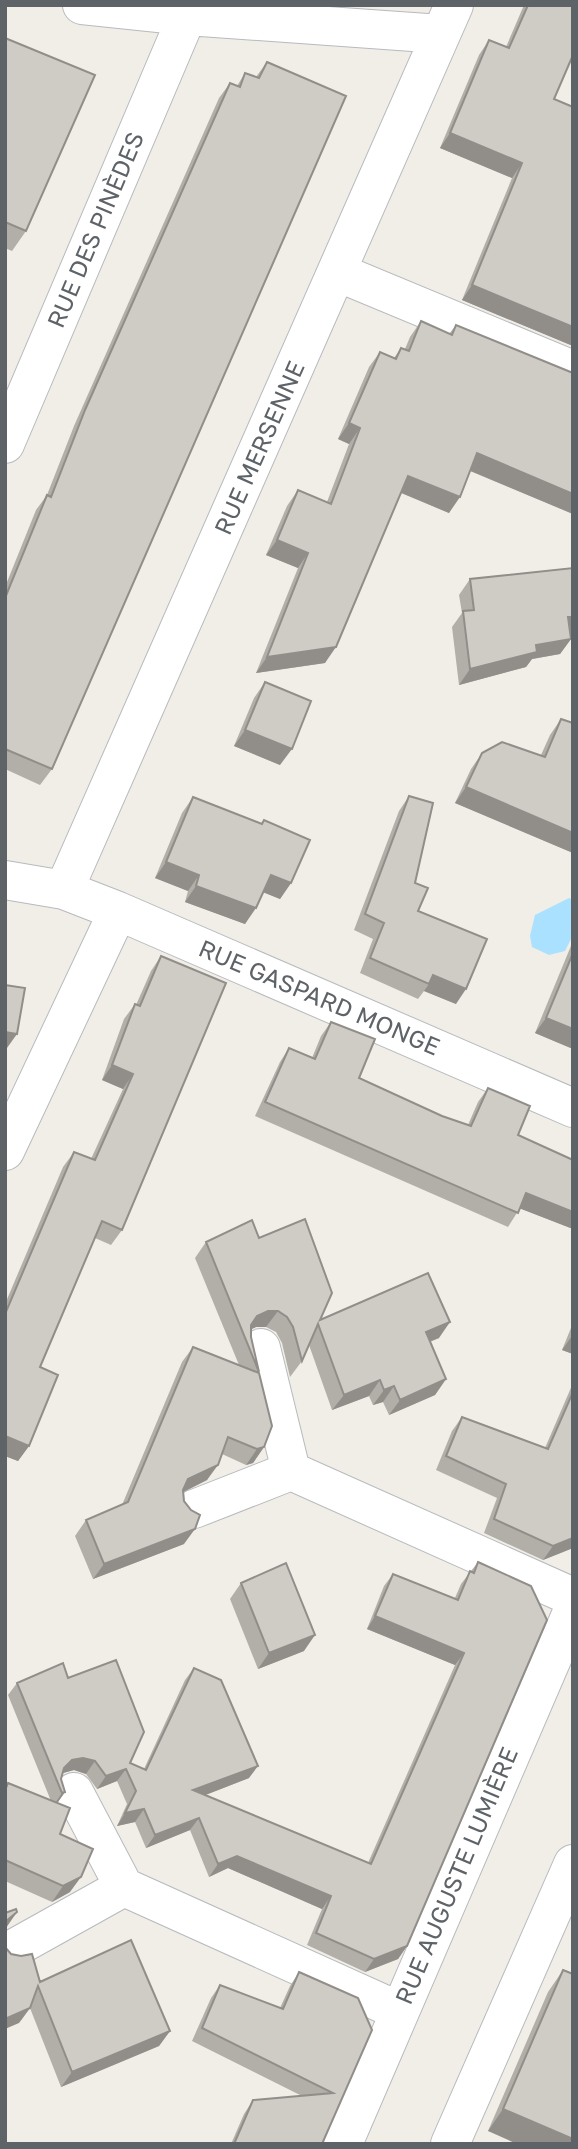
<svg xmlns="http://www.w3.org/2000/svg" width="578" height="2149" font-family="'Golos Text',sans-serif">
<style>
.water{fill:#a9e1ff}
.lines{fill:none;stroke-linecap:round;stroke-linejoin:round}
.street-casing{stroke:#b7babe;stroke-width:40}
.street{stroke:#fff;stroke-width:38}
.wall{fill:#b2afa9}
.shaded-wall{fill:#918e8a}
.building{fill:#cfcbc5;stroke:#918e8a;stroke-width:2}
.labels{text-anchor:middle;stroke-width:6;stroke-linejoin:round;paint-order:stroke}
.street-label{font-size:24px;fill:#5e6368;stroke:#fff}
</style>
<rect width="100%" height="100%" fill="#f1eee7"/>
<path class="water" d="M569 898 573 900V935L565 951 549 955 532 947 530 936 535 915Z"/>
<g class="lines">
<g class="street-casing">
<path id="street" d="M82 5 187 16 441 34
M337 272 573 370
M5 444 187 16
M5 880 64 890 118 911 573 1108
M64 890 454 5
M5 1151 118 911
M291 1471 573 1597
M194 1509 291 1471 261 1348
M124 1887 399 2011
M11 1950 124 1887 74 1792
M343 2144 573 1610
M450 2144 573 1864"/>
</g>
<use href="#street" class="street"/>
</g>
<path class="wall" d="M524 5H573L554 99 573 346 462 300 512 178 440 148 479 55 489 40 506 47Z
M5 38 26 231 12 251 5 248Z
M267 62 52 769 40 785 5 769V587L36 510 47 495 74 426 219 98 230 83 237 86 245 73 256 77Z
M421 321 449 334 456 325 573 373V514L470 471 449 513 401 493 325 663 256 673 298 568 266 555 287 506 298 490 327 502 349 444 338 439 369 367 380 352 394 358 401 348 405 349 410 337Z
M573 568V628L570 631 571 639 560 654 532 659 526 667 459 685 452 627 462 613 459 595 470 579Z
M265 682 280 765 234 746 254 698Z
M561 719 573 853 455 803 471 769 482 753 541 755 550 735Z
M409 796 415 883 418 911 456 1004 424 991 418 999 360 973 373 939 354 930 399 811Z
M193 797 261 824 264 820 291 883 280 899 263 892 245 924 185 902 188 891 155 878 182 813Z
M573 941V1049L535 1033Z
M161 956 122 1230 111 1245 95 1238 40 1367 29 1446 18 1461 5 1456V1304L63 1167 74 1152 91 1159 123 1089 102 1080 124 1019 135 1004 136 1005 151 971Z
M331 1022 359 1078 442 1116 468 1125 478 1102 488 1088 518 1135 573 1160V1229L520 1208 508 1227 255 1116 280 1062 289 1048 312 1058 321 1036Z
M259 1238 320 1320 439 1338 430 1342 446 1379 435 1395 389 1415 383 1402 373 1405 369 1396 332 1410 309 1345 302 1361 290 1377 282 1343 276 1332 266 1327H256L251 1329V1337L259 1372 258 1373 264 1447 253 1463 246 1465 222 1454 207 1480 184 1492V1544L93 1579 75 1536 86 1520 122 1505 182 1362 193 1347 239 1365 195 1258 206 1242Z
M573 1323V1354L562 1350Z
M573 1383V1548L543 1560 484 1533 497 1498 436 1470 452 1431 462 1417 545 1448Z
M478 1562 531 1586 407 1946 398 1959 365 1972 307 1945 322 1909 228 1868 209 1877 190 1830 146 1848 135 1822 117 1826 127 1804 117 1781 97 1789 86 1774 74 1770 63 1773 61 1779 65 1792 57 1803 60 1834 70 1892 52 1902 5 1881V1787L8 1783 51 1801 8 1695 17 1683 68 1678 130 1763 144 1769 185 1680 194 1668 249 1778 205 1795 368 1863 455 1665 367 1629 384 1586 393 1574 455 1598 461 1584Z
M241 1583 304 1651 258 1669 230 1599Z
M563 1970 573 2144 488 2131 548 1992Z
M299 1972 358 1998 322 2144H231L244 2114 253 2100 302 2096 192 2041 211 1998 220 1985 280 2008 290 1986Z
M40 1982 170 2031 159 2046 61 2087 30 2008 19 2023Z"/>
<path class="shaded-wall" d="M450 133 522 163 512 178 440 148Z
M472 285 573 327V346L462 300Z
M349 423 360 428 349 444 338 439Z
M477 453 573 494V514L466 469Z
M408 476 460 497 449 513 397 491Z
M277 540 308 553 298 568 266 555Z
M568 617H573V628L570 631Z
M571 639 560 654 532 659 526 667 459 685 470 669 536 645Z
M336 647 325 663 256 673 267 657Z
M245 730 292 749 280 765 234 746Z
M466 787 573 833V853L455 803Z
M166 862 199 875 188 891 155 878Z
M271 875 291 883 280 899 260 891Z
M196 886 256 908 245 924 185 902Z
M433 975 466 989 456 1004 424 991 429 984Z
M546 1018 573 1029V1049L535 1033Z
M5 1032 17 1034 7 1048H5Z
M112 1065 133 1074 123 1089 102 1080Z
M526 1193 573 1212V1229L516 1207Z
M268 1311H278L266 1327H256L246 1332 257 1316Z
M450 1322 439 1338 415 1347 426 1332Z
M572 1336 573 1337V1354L562 1350Z
M446 1379 435 1395 389 1415 400 1400Z
M380 1380 369 1396 332 1410 344 1395Z
M394 1386 383 1402 373 1405 384 1390Z
M5 1436 29 1446 18 1461 5 1456Z
M264 1447 253 1463 246 1465 257 1449Z
M218 1465 207 1480 177 1495 188 1479Z
M195 1529 184 1544 93 1579 104 1564Z
M573 1538V1548L543 1560 553 1546Z
M375 1616 464 1653 455 1665 367 1629Z
M315 1635 304 1651 258 1669 269 1653Z
M83 1758 95 1761 86 1774 74 1770 63 1773 55 1781 64 1768 72 1760Z
M258 1766 249 1778 185 1803 193 1790Z
M126 1769 117 1781 97 1789 106 1776Z
M65 1792 56 1805 53 1806 62 1793Z
M144 1809 135 1822 117 1826 125 1813Z
M199 1818 190 1830 146 1848 155 1835Z
M237 1856 331 1896 322 1909 228 1868 209 1877 218 1864Z
M81 1877 70 1892 52 1902 63 1886Z
M17 1912 6 1928H5V1922Z
M407 1946 398 1959 365 1972 374 1959Z
M30 2008 19 2023 5 2029V2019Z
M170 2031 159 2046 61 2087 72 2072Z
M503 2109 573 2139V2144H517L488 2131Z"/>
<path class="building" d="M528 5H573V55L554 99 573 107V327L472 285 522 163 450 133 489 40 509 48Z
M5 38 95 75 26 231 5 222Z
M267 62 346 96 52 769 5 749V598L47 495 51 497 85 410 230 83 240 87 245 73 259 78Z
M421 321 452 335 456 325 573 373V494L477 453 460 497 408 476 336 647 267 657 308 553 277 540 298 490 331 504 360 428 349 423 380 352 396 359 401 348 409 351Z
M573 568V617H568L571 639 536 645 537 652 470 669 463 611 474 610 470 579Z
M265 682 311 701 292 749 245 730Z
M561 719 573 723V833L466 787 482 753 502 742 545 757Z
M409 796 433 803 415 883 428 888 418 911 487 939 466 989 433 975 429 984 370 958 384 923 365 914Z
M193 797 262 824 264 820 310 840 291 883 271 875 256 908 196 886 199 875 166 862Z
M573 953V1029L546 1018Z
M161 956 226 983 122 1230 102 1221 40 1367 58 1375 29 1446 5 1436V1314L74 1152 95 1160 133 1074 112 1065 135 1004 140 1006Z
M5 985 25 988 17 1034 5 1032Z
M331 1022 375 1039 359 1078 442 1116 471 1126 488 1088 530 1106 518 1135 573 1160V1212L526 1193 518 1213 265 1102 289 1048 315 1059Z
M305 1219 332 1293 320 1320 428 1273 450 1322 426 1332 446 1379 400 1400 394 1386 384 1390 380 1380 344 1395 318 1324 302 1361 293 1327 287 1317 278 1311H268L257 1316 251 1325V1337L259 1372 206 1242 252 1220 259 1238Z
M193 1347 259 1373 272 1426 264 1447 257 1449 228 1437 218 1465 188 1479 183 1490 184 1501 191 1510 200 1515 195 1529 104 1564 86 1520 128 1502Z
M573 1392V1538L553 1546 494 1519 506 1484 446 1456 462 1417 548 1449Z
M478 1562 531 1586 547 1620 407 1946 374 1959 316 1933 331 1896 237 1856 218 1864 199 1818 155 1835 144 1809 125 1813 136 1791 126 1769 106 1776 95 1761 83 1758 72 1760 64 1768 61 1779 65 1792 62 1793 17 1683 63 1663 68 1678 116 1660 144 1732 130 1763 146 1770 194 1668 221 1680 258 1766 193 1790 371 1864 464 1653 375 1616 393 1574 458 1600 470 1571 474 1573Z
M286 1563 315 1635 269 1653 241 1583Z
M8 1783 70 1808 60 1834 93 1849 81 1877 63 1886 5 1860V1790Z
M16 1909 17 1912 5 1922V1913Z
M131 1940 170 2031 72 2072 38 1986 30 2008 5 2019V1947L11 1954 21 1956 32 1954 40 1982Z
M563 1970 573 1974V2139L503 2109Z
M299 1972 358 1998 372 2030 322 2144H234L253 2100 333 2093 202 2028 220 1985 283 2009Z"/>
<g class="labels">
<g class="street-label">
<text transform="translate(96 230) rotate(-67)" y="8">RUE DES PINÈDES</text>
<text transform="translate(260 448) rotate(-66)" y="8">RUE MERSENNE</text>
<text transform="translate(319 998) rotate(23)" y="8">RUE GASPARD MONGE</text>
<text transform="translate(457 1876) rotate(-67)" y="8">RUE AUGUSTE LUMIÈRE</text>
</g>
</g>
<rect width="578" height="2149" fill="none" stroke="#5e6368" stroke-width="14"/>
</svg>
